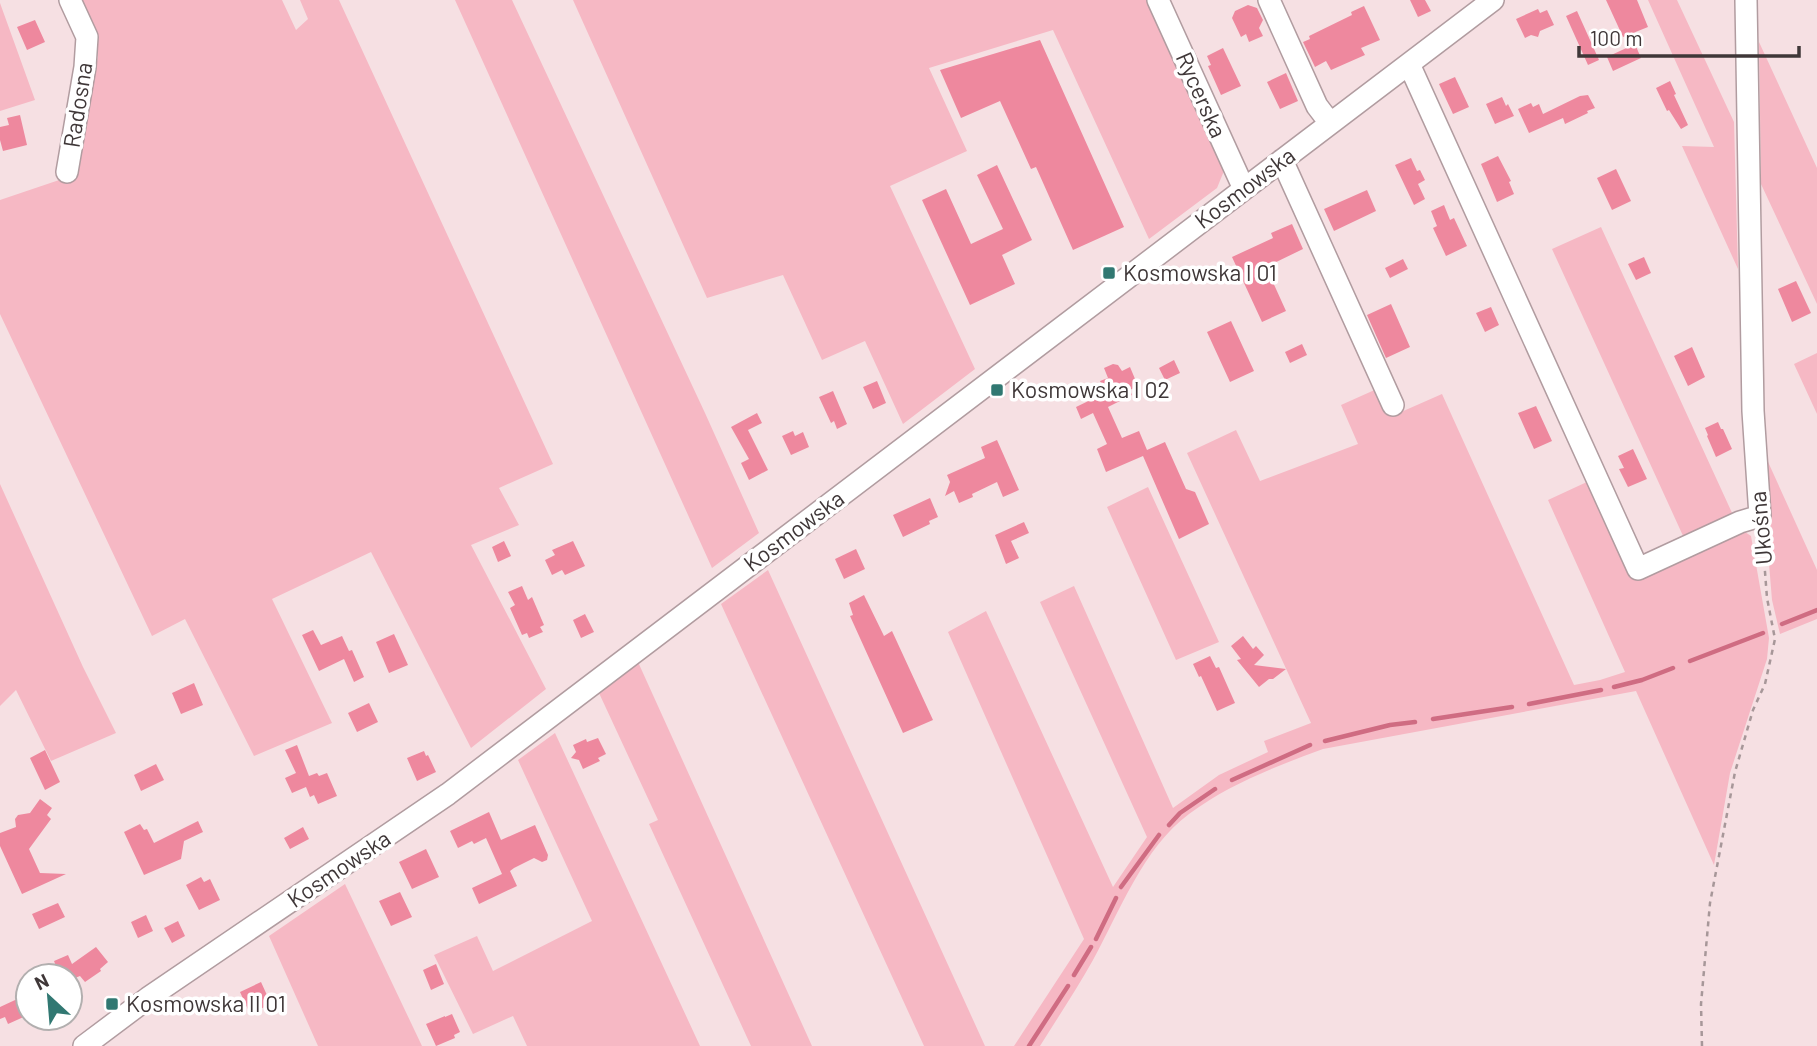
<svg xmlns="http://www.w3.org/2000/svg" width="1817" height="1046" font-family="Barlow,sans-serif">
<style>
.green{fill:#f6b8c4}
.lines{fill:none;stroke-linecap:round;stroke-linejoin:round}
.stream{stroke:#cf6c82;stroke-width:4.5}
.building{fill:#ee889e}
.minor-casing{stroke:#b19ca0;stroke-width:24}
.path{stroke:#a79799;stroke-width:2.5;stroke-dasharray:5 5;stroke-linecap:butt}
.minor{stroke:#fff;stroke-width:21}
.poi-dot{fill:#317872;stroke:#fff;stroke-width:2.5}
.labels{text-anchor:middle;stroke-width:7;stroke-linejoin:round;paint-order:stroke}
.street-label{font-size:23px;fill:#3f3738;stroke:#fff}
.poi-label{font-size:23px;fill:#3f3738;stroke:#fff;text-anchor:start}
</style>
<rect width="100%" height="100%" fill="#f6e0e3"/>
<path class="green" d="M78 0H282L296 30 308 19 300 0H339L553 464 499 488 519 525 471 545 546 689 471 748 371 552 272 599 332 723 254 756 185 619 152 636 0 314V200L74 175 98 57 95 41Z
M455 0H512L705 413 759 533 712 568Z
M573 0H1148L1226 166 1217 188 1149 239 1053 30 929 68 967 151 890 186 975 369 903 424 865 341 822 360 783 275 707 298Z
M1648 0H1677L1734 122 1738 269 1682 146 1714 147Z
M0 3 35 100 0 111Z
M1759 42 1817 168V304L1761 184Z
M1601 227 1733 515 1684 538 1552 249Z
M1817 353V414L1794 364Z
M1379 388 1392 416 1442 394 1574 685 1600 680 1625 672 1548 500 1589 481 1634 578 1742 530 1751 536 1769 638 1767 659 1730 773 1714 865 1636 691 1323 749C1277 766 1229 784 1189 814 1143 848 1120 911 1093 960 1077 989 1058 1017 1040 1046H1014L1084 939 948 632 986 611 1113 887 1147 837 1040 602 1074 586 1173 808 1219 775 1268 752 1264 741 1311 723 1187 453 1236 430 1260 481 1358 444 1341 405Z
M1759 442 1817 570V619L1780 634 1772 600Z
M0 484 83 667 116 733 51 761 16 690 0 706Z
M1148 487 1219 642 1176 660 1107 507Z
M768 570 985 1046H924L721 604Z
M638 662 812 1046H751L649 824 658 820 599 693Z
M555 733 700 1046H527L513 1016 473 1034 434 955 477 936 493 971 592 921 518 760Z
M345 884 422 1046H318L269 936Z"/>
<g class="lines">
<path class="stream" d="M1782 624 1817 610
M1690 661 1763 633
M1614 687 1642 680 1673 668
M1529 704 1601 690
M1433 719 1512 707
M1325 741 1390 725 1415 722
M1232 780 1310 745
M1169 825 1180 813 1215 789
M1121 887 1159 835
M1096 939 1116 898
M1074 975 1091 947
M1029 1046 1068 986"/>
</g>
<path class="building" d="M1410 0H1425L1431 11 1418 17Z
M1606 0H1637L1648 27 1623 37Z
M1248 5 1257 8 1263 20 1259 28 1263 36 1249 42 1246 34 1241 37 1232 18 1235 11Z
M1364 6 1380 40 1361 48 1365 55 1331 70 1326 61 1315 67 1303 42 1310 39 1309 36 1352 15 1351 12Z
M1538 9 1540 13 1547 10 1554 25 1540 31 1538 37 1531 35 1525 38 1516 19Z
M1577 11 1599 60 1588 65 1566 16Z
M35 20 45 42 27 50 17 27Z
M1040 40 1124 227 1073 250 1036 167 1031 169 1000 101 961 118 940 70Z
M1635 44 1641 58 1613 71 1607 57Z
M1223 48 1241 86 1221 95 1208 66 1211 65 1207 56Z
M1286 73 1298 101 1280 109 1267 82Z
M1455 77 1469 107 1453 114 1439 84Z
M1670 81 1676 94 1674 95 1688 125 1681 129 1669 110 1667 111 1656 88Z
M1588 95 1595 108 1587 111 1588 113 1565 124 1563 118 1529 133 1518 109 1531 103 1533 107 1539 104 1543 114 1580 96Z
M1502 97 1506 106 1508 104 1514 116 1495 124 1486 104Z
M20 115 27 145 3 151 0 140V127L9 125 7 118Z
M1498 156 1511 181 1509 182 1514 194 1497 202 1481 164Z
M1411 158 1417 171 1420 170 1425 180 1418 184 1425 199 1414 205 1395 165Z
M997 165 1032 240 1002 255 1015 284 970 305 922 200 946 189 971 244 1003 229 977 175Z
M1616 169 1631 201 1612 210 1597 178Z
M1367 190 1376 211 1334 231 1324 209Z
M1444 205 1450 220 1454 218 1467 246 1446 256 1433 228 1437 226 1431 211Z
M1292 224 1303 249 1266 267 1286 311 1262 322 1232 257 1273 238 1271 233Z
M1644 257 1651 273 1636 280 1628 264Z
M1403 259 1408 269 1390 278 1385 268Z
M1796 281 1811 313 1792 322 1778 289Z
M1391 304 1410 347 1386 358 1367 315Z
M1491 307 1499 325 1485 332 1476 313Z
M1231 321 1254 371 1230 382 1207 332Z
M1302 344 1307 355 1290 363 1285 352Z
M1692 347 1705 377 1688 386 1674 356Z
M1174 360 1180 373 1165 380 1159 368Z
M1113 364 1118 365 1122 371 1130 367 1138 386 1130 390 1132 395 1108 407 1122 438 1139 431 1147 450 1165 442 1186 489 1195 492 1209 524 1179 539 1143 456 1106 472 1097 449 1107 444 1093 413 1081 419 1076 407 1105 393 1100 381 1108 378 1104 368Z
M877 381 886 403 873 409 863 387Z
M833 391 847 424 837 429 834 421 831 423 819 397Z
M1536 406 1552 441 1534 449 1518 413Z
M757 413 762 423 748 430 768 470 749 480 741 463 749 459 731 427Z
M1718 422 1721 429H1723L1732 449 1716 457 1707 436 1708 435 1705 428Z
M793 431 795 436 803 432 809 447 791 455 782 436Z
M997 440 1019 490 1003 497 997 482 972 494 973 497 959 503 954 491 945 496 950 482 947 475 985 458 981 447Z
M1633 449 1647 479 1628 487 1619 469 1624 468 1618 456Z
M930 498 938 517 929 521 930 524 903 537 893 515Z
M1024 522 1029 533 1011 541 1019 558 1006 564 995 535Z
M504 541 511 556 498 562 492 547Z
M573 541 585 566 565 575 562 570 552 575 545 560 555 555 552 550Z
M856 549 865 569 844 579 835 559Z
M522 586 528 600 532 597 544 625 540 627 543 632 529 638 527 633 522 635 510 608 515 605 508 592Z
M864 595 884 636 892 631 933 720 903 733 850 616 853 615 849 603Z
M585 614 594 632 581 638 573 620Z
M313 630 321 645 342 636 349 651 352 650 364 677 354 682 344 659 319 671 302 635Z
M394 634 408 665 389 673 376 642Z
M1243 636 1253 649 1256 646 1264 655 1254 665 1286 669 1273 679H1269L1259 687 1237 660 1241 659 1231 646Z
M1210 656 1216 668 1219 667 1235 703 1217 711 1201 676 1199 677 1193 664Z
M194 683 203 705 181 714 172 693Z
M369 703 378 722 357 732 348 713Z
M598 738 606 754 598 758 600 761 583 769 579 760 571 758 576 752 573 745 586 739 587 742Z
M297 745 309 776 317 773 319 776 327 773 337 796 318 804 314 795 310 797 306 787 292 793 285 778 296 773 285 750Z
M45 750 60 782 45 790 30 758Z
M424 751 426 756 428 755 436 772 417 781 407 758Z
M156 764 164 780 141 791 134 775Z
M40 799 52 808 47 815 51 819 29 849 40 873 66 874 22 894 0 846V833L16 827 15 819 18 815 30 813Z
M489 812 501 840 535 825 548 855 547 860 542 862 534 858 514 868 510 871 517 886 479 904 472 888 502 874 486 838 474 844 472 841 458 848 450 831Z
M198 821 203 832 184 841 181 859 144 875 124 832 140 824 144 830 147 829 154 843Z
M303 827 309 839 290 849 284 838Z
M426 849 439 877 412 889 399 862Z
M201 877 204 882 210 879 220 900 199 910 186 885Z
M400 892 412 917 391 926 379 901Z
M58 903 65 917 39 929 32 914Z
M146 915 153 931 138 938 131 922Z
M178 921 185 936 172 943 164 928Z
M96 947 108 962 100 969 101 971 85 982 80 976 70 980V976H56L59 974 54 961 68 955 72 964Z
M436 964 444 984 431 990 423 970Z
M261 982 271 1004 250 1014 240 992Z
M28 994V1015L8 1024 5 1017 0 1019V1007Z
M452 1014 460 1032 454 1035 455 1038 436 1046 426 1024 445 1016V1017Z"/>
<g class="lines">
<g class="minor-casing">
<path id="minor" d="M1158 0 1244 189
M1269 0 1317 106 1330 123
M1409 64 1638 569 1740 522 1760 516 1753 411 1746 0
M1282 160 1393 405
M67 172 85 67 87 37 70 0
M84 1046 148 998 448 794 1493 0"/>
</g>
<path class="path" d="M1702 1046 1701 1004 1710 903 1735 772 1753 710 1765 684 1775 639 1767 598 1762 533"/>
<use href="#minor" class="minor"/>
</g>
<g class="poi-dot">
<rect x="1102" y="266" width="14" height="14" rx="3.5"/>
<rect x="990" y="383" width="14" height="14" rx="3.5"/>
<rect x="105" y="997" width="14" height="14" rx="3.5"/>
</g>
<g class="labels">
<g class="street-label">
<text transform="translate(1201 95) rotate(66)" y="8">Rycerska</text>
<text transform="translate(78 105) rotate(-81)" y="8">Radosna</text>
<text transform="translate(1245 188) rotate(-37)" y="8">Kosmowska</text>
<text transform="translate(1761 528) rotate(-95)" y="8">Ukośna</text>
<text transform="translate(794 531) rotate(-37)" y="8">Kosmowska</text>
<text transform="translate(339 869) rotate(-34)" y="8">Kosmowska</text>
</g>
<g class="poi-label">
<text x="1123" y="281">Kosmowska I 01</text>
<text x="1011" y="398">Kosmowska I 02</text>
<text x="126" y="1012">Kosmowska II 01</text>
</g>
</g>
<g transform="translate(49 997) rotate(334)"><circle r="33" fill="#ffffff" stroke="#b2afaf" stroke-width="2"/>
<path d="M0-5L12 26L0 18L-12 26Z" fill="#317872"/>
<text y="-10" font-size="19" font-weight="bold" text-anchor="middle" fill="#3f3738">N</text>
</g>
<path d="M1579 46v10h220v-10" fill="none" stroke="#3f3738" stroke-width="3.5"/>
<text x="1590" y="46" font-size="21" fill="#3f3738" stroke="#ffffff" stroke-width="5" paint-order="stroke">100 m</text>
</svg>
